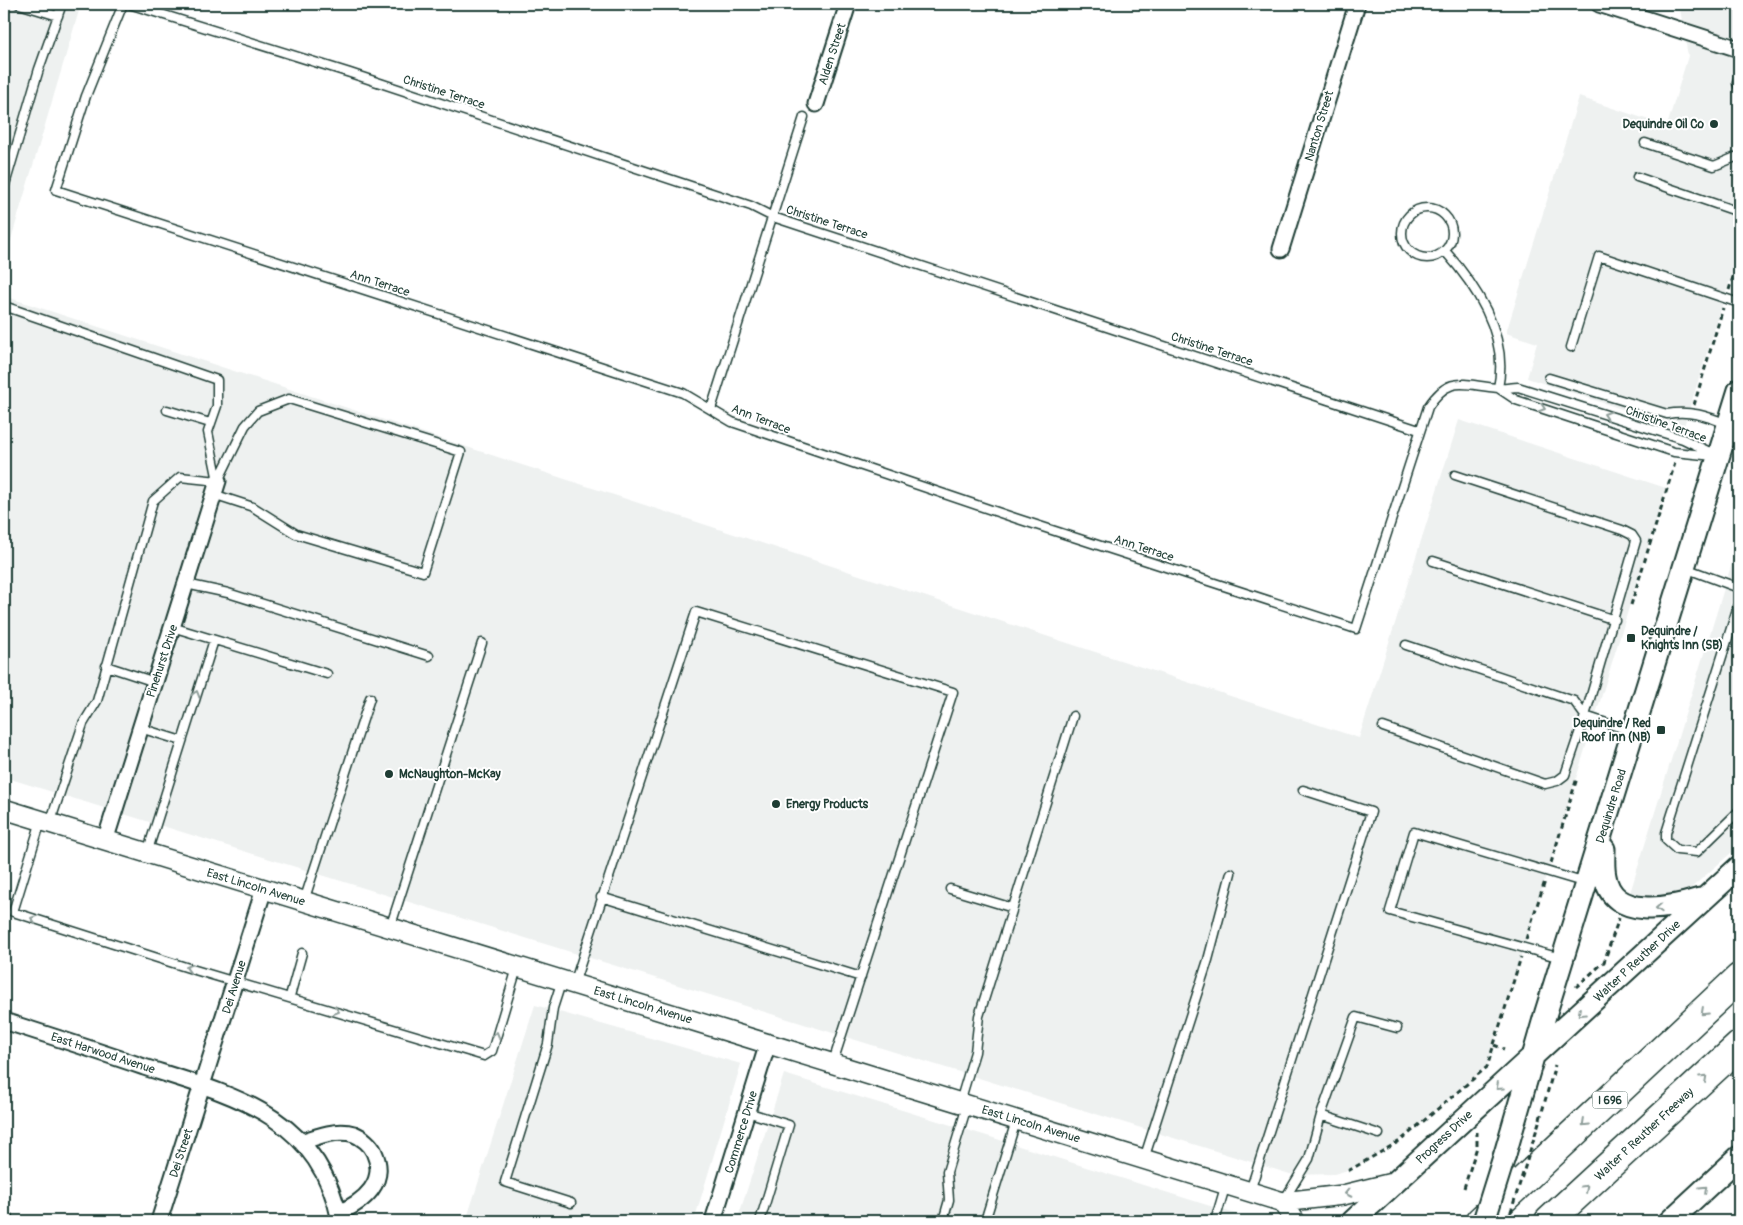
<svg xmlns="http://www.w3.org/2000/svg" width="1743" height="1225" font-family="Pangolin,sans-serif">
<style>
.built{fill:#eef1f0}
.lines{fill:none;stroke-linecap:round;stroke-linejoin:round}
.service-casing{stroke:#1f3d34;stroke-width:11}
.minor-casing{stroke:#1f3d34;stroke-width:19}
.tertiary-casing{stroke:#1f3d34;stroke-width:22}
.secondary-casing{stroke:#1f3d34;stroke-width:25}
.motorway-casing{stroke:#1f3d34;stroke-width:31}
.path{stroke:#1f3d34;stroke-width:3;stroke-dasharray:5 4;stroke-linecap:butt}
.service{stroke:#fff;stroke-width:8}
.minor{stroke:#fff;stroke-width:15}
.tertiary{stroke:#fff;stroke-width:19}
.secondary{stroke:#fff;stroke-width:21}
.motorway{stroke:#fff;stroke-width:28}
.secondary-bridge-casing{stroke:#1f3d34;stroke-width:25;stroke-linecap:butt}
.path-bridge{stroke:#1f3d34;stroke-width:3;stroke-dasharray:5 4;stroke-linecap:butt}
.secondary-bridge{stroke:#fff;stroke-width:21}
.oneway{stroke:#8f9e9a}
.poi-dot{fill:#1f3d34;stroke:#fff;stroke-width:2}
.labels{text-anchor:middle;stroke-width:4;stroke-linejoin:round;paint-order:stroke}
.shield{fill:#fff;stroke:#627771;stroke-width:1}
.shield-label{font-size:11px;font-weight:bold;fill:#1f3d34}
.street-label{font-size:12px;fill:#1f3d34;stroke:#fff}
.poi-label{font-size:12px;font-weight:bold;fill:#1f3d34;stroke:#fff;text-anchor:start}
</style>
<rect width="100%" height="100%" fill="#fff"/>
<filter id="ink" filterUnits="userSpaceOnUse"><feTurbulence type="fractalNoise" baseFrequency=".02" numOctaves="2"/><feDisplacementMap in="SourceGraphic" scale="10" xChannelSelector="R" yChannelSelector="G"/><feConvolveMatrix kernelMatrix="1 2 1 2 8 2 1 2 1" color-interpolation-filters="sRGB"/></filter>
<g filter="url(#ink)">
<path class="built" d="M4 4H81L4 263Z
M1682 4H1739V251L1683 429 1527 378 1537 343 1506 333 1579 97 1667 126 1688 56 1680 9Z
M4 296 1359 738 1459 420 1666 488 1487 1066 1400 1140 1366 1161 1348 1170 1334 1174 1293 1175 4 777Z
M1739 540V846L1690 889 1670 897 1647 898 1630 893Z
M535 1005 741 1064 694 1221H466Z
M784 1074 987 1136 1258 1221H737Z"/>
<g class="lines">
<g class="service-casing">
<path id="service" d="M19 4 58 16
M123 4 86 96 56 190 683 393 732 422 1015 518 1356 629 1428 407C1450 373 1465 386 1498 388 1504 389 1511 387 1518 387L1683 439 1716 455
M129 4 350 73 751 206 773 217 1419 430
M1739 75 1737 83 1739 87
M1645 143 1714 166 1738 156
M1637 177 1739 212
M4 188 39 69 62 4
M1402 233a25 25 0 1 1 50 0a25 25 0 1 1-50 0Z
M1445 251C1478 288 1509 337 1498 388
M4 306 217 380V406L208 432 218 481
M1571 347 1599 256 1739 303
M1549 378 1667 414C1690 410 1707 416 1727 424
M1498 388 1516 400 1674 452 1714 456
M711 409 804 117
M167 410 210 423
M1726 438 1739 442
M1455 475 1622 530 1632 535 1636 541 1585 716
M213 494 253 507 296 534 423 572 461 452 289 399 258 411 245 426 218 481
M1433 561 1615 620
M1685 568 1739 588
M186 584 228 593 429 656
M1739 603 1666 833V840L1677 850 1697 852 1739 811
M172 627 327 674
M1406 645 1574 701 1585 716
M106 666 155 682
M1383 727 1545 784 1557 781 1565 775 1585 716 1631 731
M140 728 182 741
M41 821 13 912 195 970 484 1056 492 1051 517 968
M50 823 83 724 97 701 153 501 180 477 218 481
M147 853 214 640
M950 889 1013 908
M601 897 861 977
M304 901 370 698
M390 928 482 643
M1561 958 1390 911 1414 832 1586 883
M562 980 553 1008 548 1044 505 1182 571 1203
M574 984 696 612 953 692 833 1062
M290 996 302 953
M960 1102 975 1052 979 1016 1073 716
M747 1112 789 1125 760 1221
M1321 1115 1379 1134
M1144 1159 1208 960 1231 873
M1250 1191 1371 812 1303 790
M1284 1200 1309 1159 1321 1115 1356 1017 1397 1028
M943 1221 949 1200 947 1172 967 1106
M985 1221 1016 1121
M1215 1221 1226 1184"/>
</g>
<g class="minor-casing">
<path id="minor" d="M1599 4 1739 49
M816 104 848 4
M1281 249 1357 4
M105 841 218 481
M4 1021C51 1036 98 1051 144 1067 233 1095 319 1115 340 1221
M301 1142C318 1136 337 1129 354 1134 362 1137 371 1145 374 1152 388 1182 364 1202 338 1213
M4 1221H6
M159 1221 264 889
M713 1221 768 1043"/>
</g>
<g class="tertiary-casing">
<path id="tertiary" d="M4 809 1283 1202 1343 1195 1396 1182
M1283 1202 1295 1221"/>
</g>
<g class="secondary-casing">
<path id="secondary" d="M1604 849C1604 857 1603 867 1605 876 1612 921 1671 908 1700 899
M1505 1154 1546 1012 1739 390
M1353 1221 1739 867
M1670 1221 1739 1157"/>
</g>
<g class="motorway-casing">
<path id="motorway" d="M1480 1221 1739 978
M1549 1221 1739 1046"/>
</g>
<path class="path" d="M1729 290 1739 257
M1694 405 1723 308
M1631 605 1675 463
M1551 863 1577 778
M1526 939 1545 881
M1576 987 1604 962 1619 918
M1494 1045 1504 1049
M1540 1119 1555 1065
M1348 1171 1400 1141 1487 1067 1521 957
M1464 1188 1477 1147V1132"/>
<use href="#service" class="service"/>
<use href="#minor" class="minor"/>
<use href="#tertiary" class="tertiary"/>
<use href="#secondary" class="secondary"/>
<use href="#motorway" class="motorway"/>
<g class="secondary-bridge-casing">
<path id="secondary-bridge" d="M1484 1221 1505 1154"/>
</g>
<path class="path-bridge" d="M1508 1221 1540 1119"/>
<use href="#secondary-bridge" class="secondary-bridge"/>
</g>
<defs><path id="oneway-chevron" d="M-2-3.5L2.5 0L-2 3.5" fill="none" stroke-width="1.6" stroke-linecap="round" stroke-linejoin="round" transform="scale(1.25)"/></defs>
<g class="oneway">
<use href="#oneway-chevron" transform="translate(1542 408) rotate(18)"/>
<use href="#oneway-chevron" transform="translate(1607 415) rotate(-162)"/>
<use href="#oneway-chevron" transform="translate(196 694) rotate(-73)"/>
<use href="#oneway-chevron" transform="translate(1659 908) rotate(177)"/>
<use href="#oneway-chevron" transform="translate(34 919) rotate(-162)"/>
<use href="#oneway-chevron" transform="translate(189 968) rotate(-163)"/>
<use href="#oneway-chevron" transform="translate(336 1011) rotate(17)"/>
<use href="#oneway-chevron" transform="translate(1704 1012) rotate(137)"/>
<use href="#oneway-chevron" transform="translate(1581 1013) rotate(137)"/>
<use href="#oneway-chevron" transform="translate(496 1035) rotate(-73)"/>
<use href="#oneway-chevron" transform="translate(1704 1078) rotate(-43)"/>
<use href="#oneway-chevron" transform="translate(1499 1087) rotate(138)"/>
<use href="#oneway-chevron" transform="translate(1585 1123) rotate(137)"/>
<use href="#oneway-chevron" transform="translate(1585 1188) rotate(-43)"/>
<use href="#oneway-chevron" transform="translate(1704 1189) rotate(-43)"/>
<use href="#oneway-chevron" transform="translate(1348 1193) rotate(168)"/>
</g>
</g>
<g class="poi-dot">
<circle cx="1714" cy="124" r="5"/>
<rect x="1626" y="633" width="10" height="10" rx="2.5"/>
<rect x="1656" y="725" width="10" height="10" rx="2.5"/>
<circle cx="389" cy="774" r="5"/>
<circle cx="776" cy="804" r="5"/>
</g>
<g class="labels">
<rect class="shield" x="1592.5" y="1091.5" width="35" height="17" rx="4"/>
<g class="shield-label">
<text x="1610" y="1104">I 696</text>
</g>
<g class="street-label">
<text transform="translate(832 54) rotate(-72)" y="4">Alden Street</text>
<text transform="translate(444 92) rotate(18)" y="4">Christine Terrace</text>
<text transform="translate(1319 126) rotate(-73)" y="4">Nanton Street</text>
<text transform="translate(827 222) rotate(18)" y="4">Christine Terrace</text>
<text transform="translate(380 283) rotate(18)" y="4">Ann Terrace</text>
<text transform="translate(1212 349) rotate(18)" y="4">Christine Terrace</text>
<text transform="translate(761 419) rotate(21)" y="4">Ann Terrace</text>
<text transform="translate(1666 424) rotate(20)" y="4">Christine Terrace</text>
<text transform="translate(1144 548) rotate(18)" y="4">Ann Terrace</text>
<text transform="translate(162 661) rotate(-72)" y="4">Pinehurst Drive</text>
<text transform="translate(1611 806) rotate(-73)" y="4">Dequindre Road</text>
<text transform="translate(256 887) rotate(17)" y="4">East Lincoln Avenue</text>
<text transform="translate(1637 961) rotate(-43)" y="4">Walter P Reuther Drive</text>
<text transform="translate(234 987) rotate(-73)" y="4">Dei Avenue</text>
<text transform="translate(643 1005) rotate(17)" y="4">East Lincoln Avenue</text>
<text transform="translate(103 1053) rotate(18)" y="4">East Harwood Avenue</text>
<text transform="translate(1031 1124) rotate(17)" y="4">East Lincoln Avenue</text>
<text transform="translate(741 1132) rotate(-73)" y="4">Commerce Drive</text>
<text transform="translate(1644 1134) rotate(-43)" y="4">Walter P Reuther Freeway</text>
<text transform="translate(1444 1137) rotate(-43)" y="4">Progress Drive</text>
<text transform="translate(181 1153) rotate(-72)" y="4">Dei Street</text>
</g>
<g class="poi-label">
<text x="1704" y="128" text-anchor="end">Dequindre Oil Co</text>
<text x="1641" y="635">Dequindre /<tspan x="1641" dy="14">Knights Inn (SB)</tspan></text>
<text x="1651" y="727" text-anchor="end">Dequindre / Red<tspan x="1651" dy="14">Roof Inn (NB)</tspan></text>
<text x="399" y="778">McNaughton-McKay</text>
<text x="786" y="808">Energy Products</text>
</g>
</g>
<rect width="1743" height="1225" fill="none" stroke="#fff" stroke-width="20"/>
<rect x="10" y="10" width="1723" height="1205" fill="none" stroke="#1f3d34" stroke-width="2" filter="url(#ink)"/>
</svg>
